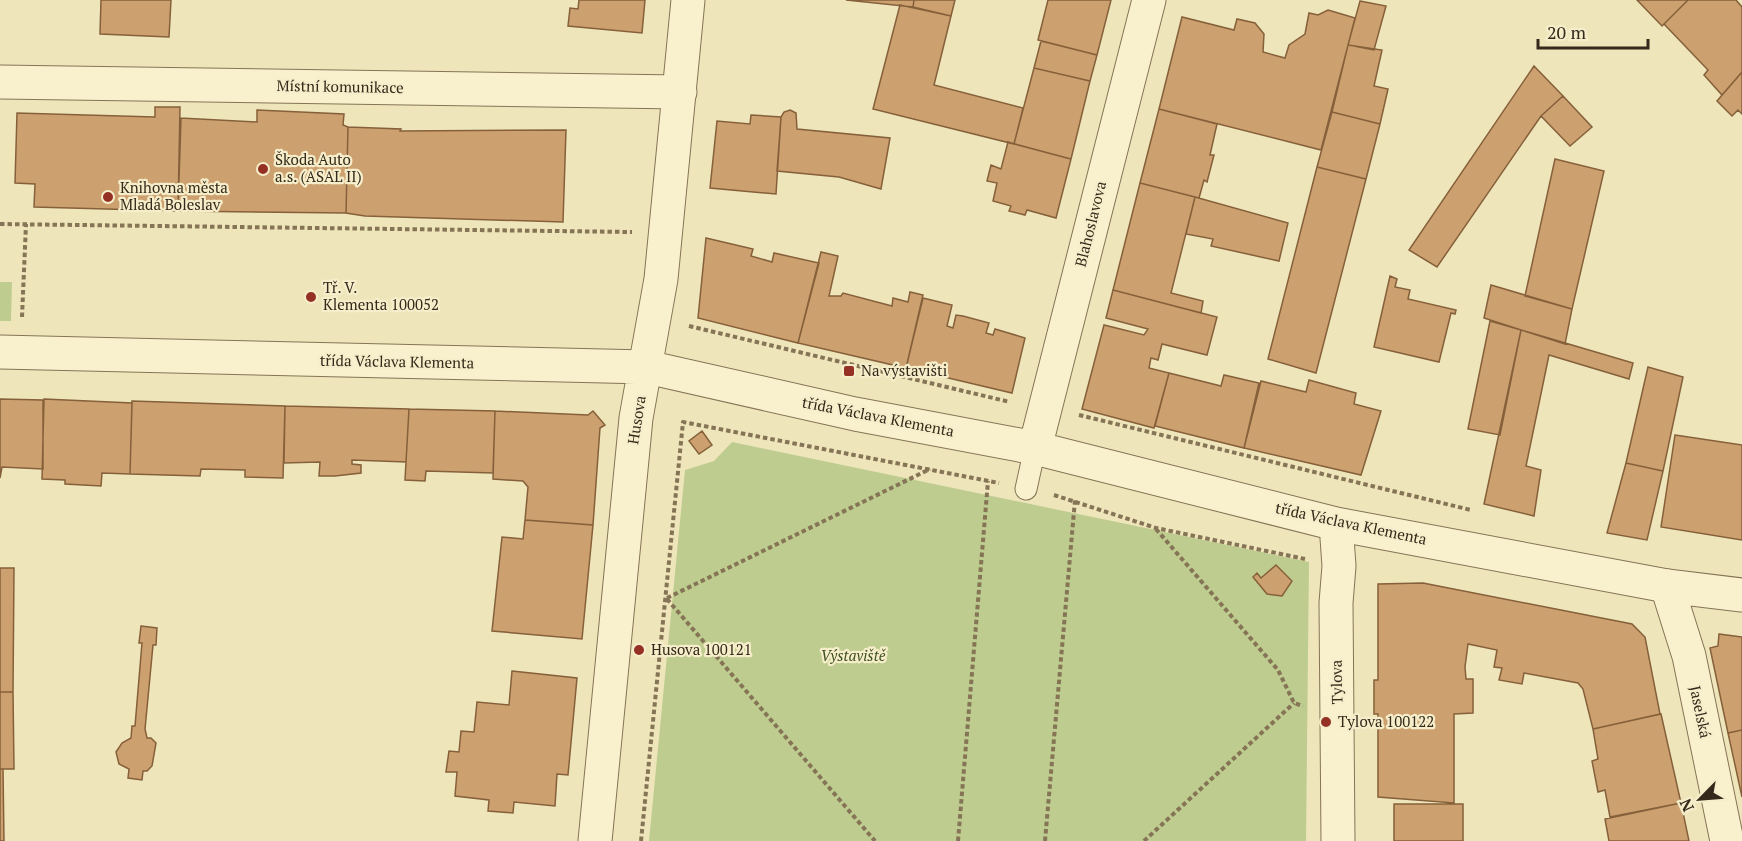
<svg xmlns="http://www.w3.org/2000/svg" width="1742" height="841" font-family="'PT Serif',serif">
<style>
.green{fill:#becc8f}
.building{fill:#cda16f;stroke:#85603a;stroke-width:1.5}
.lines{fill:none;stroke-linecap:round;stroke-linejoin:round}
.service-casing{stroke:#857455;stroke-width:23}
.minor-casing{stroke:#857455;stroke-width:35}
.tertiary-casing{stroke:#857455;stroke-width:35}
.path{stroke:#857455;stroke-width:4;stroke-dasharray:4.5 3;stroke-linecap:butt}
.service{stroke:#f9f1ce;stroke-width:21}
.minor{stroke:#f9f1ce;stroke-width:33}
.tertiary{stroke:#f9f1ce;stroke-width:33}
.poi-dot{fill:#953024;stroke:#f6eeca;stroke-width:2}
.labels{text-anchor:middle;stroke-width:4.5;stroke-linejoin:round;paint-order:stroke}
.street-label{font-size:15px;fill:#34291a;stroke:#f6eeca}
.poi-label{font-size:15px;fill:#34291a;stroke:#f6eeca;text-anchor:start}
.park-label{font-size:15px;font-style:italic;fill:#3f5120;stroke:#f6eeca}
</style>
<rect width="100%" height="100%" fill="#eee5bb"/>
<path class="green" d="M0 282H12L11 321H0Z
M732 442 1309 562 1306 841H649L685 470 714 461Z"/>
<path class="building" d="M101 0H171L169 37 100 34Z
M579 0H645L642 33 568 26 570 8 578 9Z
M846 0H914L913 7Z
M914 0H955L951 16 913 7Z
M1048 0H1111L1097 55 1038 40Z
M1637 0H1688L1662 26Z
M1688 0H1736L1742 7V72L1722 95 1704 75 1708 70 1664 24Z
M1360 1 1386 6 1374 50 1348 45Z
M900 5 951 16 934 85 1023 108 1014 144 873 109Z
M1328 10 1355 18 1321 150 1159 109 1182 17 1234 30 1237 19 1255 23 1264 34 1263 52 1285 58 1289 45 1305 34 1309 13 1318 15Z
M1041 41 1097 55 1090 81 1034 68Z
M1348 45 1382 50 1374 86 1388 89 1380 124 1332 112Z
M1534 66 1563 96 1541 116 1437 267 1409 250Z
M1034 68 1090 81 1071 159 1014 144Z
M1742 72V114L1738 110 1732 116 1717 101Z
M1563 96 1592 127 1570 146 1541 116Z
M155 107H180L178 211 34 207 35 184 15 183 17 113 155 117Z
M1159 109 1217 124 1210 155H1214L1207 182 1204 180 1199 198 1140 183Z
M257 110 344 114 343 125 348 127 346 213 178 211 181 118 257 122Z
M790 110 796 113 797 129 890 138 881 189 839 177 777 171 781 117 784 112Z
M1332 112 1380 124 1366 179 1317 167Z
M751 115 781 117 776 194 710 188 717 121 750 124Z
M348 127 401 129 400 131 566 130 563 222 365 216 346 213Z
M1008 142 1071 159 1056 218 1027 210 1025 215 1009 211 1011 206 993 201 997 183 987 181 991 165 1001 169Z
M1555 159 1604 171 1572 309 1525 296Z
M1317 167 1366 179 1316 373 1268 359Z
M1140 183 1195 197 1171 293 1203 301 1201 313 1113 290Z
M1195 197 1288 223 1279 261 1211 246 1213 239 1186 234Z
M706 238 753 249 751 256 772 262 774 253 819 263 798 343 698 318Z
M821 252 838 256 829 296H841L843 293 892 306 893 298 908 302 910 292 923 295 906 368 798 343Z
M1390 276 1397 279 1395 287 1410 290 1408 299 1456 310 1455 314 1451 313 1439 362 1374 347Z
M1491 285 1572 309 1565 344 1484 318Z
M1113 290 1217 317 1207 355 1162 344 1158 360 1151 358 1149 368 1169 373 1154 428 1082 409 1104 325 1144 335 1148 329 1106 318Z
M923 298 952 305 947 326 953 328 956 315 963 316 989 323 986 333 993 335 995 329 1025 338 1012 393 906 368Z
M1490 321 1521 330 1500 435 1468 429Z
M1521 330 1633 363 1629 379 1549 355 1526 466 1541 470 1534 516 1484 504Z
M1648 367 1683 377 1663 471 1626 463Z
M1169 373 1221 386 1224 375 1259 383 1244 448 1155 426Z
M1309 380 1356 393 1354 404 1381 411 1361 475 1244 448 1261 381 1306 392Z
M0 399 43 400V469L2 467 0 478Z
M44 399 132 403 130 474 102 473 101 486 65 484V480L42 479Z
M132 401 285 406 283 478 245 477V470L201 469 200 476 130 474Z
M285 406 409 409 406 462 352 460V464L361 465V473L335 476H319L320 462 284 463Z
M409 409 495 411 493 473 426 471 425 481 405 480Z
M495 411 588 415 593 411 605 425 600 428 593 525 525 520 528 487 523 481 493 479Z
M702 431 712 445 699 454 689 441Z
M1675 435 1742 445V540L1661 527Z
M1626 463 1663 471 1647 540 1607 533Z
M525 520 593 525 582 639 492 631 502 537 523 539Z
M1276 565 1292 581 1282 596 1267 594 1253 577 1257 573 1261 578Z
M0 568H14L13 692H0Z
M1423 583 1632 624 1645 637 1660 714 1593 729 1583 689 1578 683 1524 673 1522 684 1499 680 1502 668 1494 667 1497 650 1468 644 1465 667 1466 679H1473V713L1454 714V803L1378 797V714H1374V680H1378V584Z
M141 626 157 628 156 645H153L145 729 147 738H151L156 743 152 766 147 771H143L142 780 128 778 129 769 119 764 116 752 122 743 131 738 132 726H135L142 643H139Z
M1719 634 1742 637V730L1728 733 1710 648 1718 646Z
M512 671 577 678 568 775 557 774 555 806 514 802 513 813 488 811 489 800 455 796 457 772H446L449 751 459 752 461 731 474 732 477 702 509 705Z
M0 692H13L14 769H0Z
M1661 714 1681 803 1610 817 1605 790 1598 792 1592 761 1598 759 1593 729Z
M1742 730V797L1728 733Z
M0 769H3L4 841H0Z
M1681 803 1689 841H1609L1605 819Z
M1394 804H1463V841H1394Z"/>
<g class="lines">
<g class="service-casing">
<path id="service" d="M1026 489 1035 448"/>
</g>
<g class="minor-casing">
<path id="minor" d="M0 82 680 92
M0 352 647 367 855 414 1035 448 1336 524 1667 586
M1035 448 1149 0
M1336 524 1339 566 1336 603 1338 841
M595 841 636 418 661 279 688 0"/>
</g>
<g class="tertiary-casing">
<path id="tertiary" d="M1727 841 1689 656 1667 586 1742 595"/>
</g>
<path class="path" d="M0 224 632 232
M22 317 26 224
M689 326 1010 402
M1079 415 1471 510
M1054 495 1156 528 1305 559
M1156 529 1278 670 1294 703 1303 706
M667 598 930 469
M667 599 875 841
M641 841 683 422 999 483
M958 841 988 481
M1045 841 1075 500
M1144 841 1294 703"/>
<use href="#service" class="service"/>
<use href="#minor" class="minor"/>
<use href="#tertiary" class="tertiary"/>
</g>
<g class="poi-dot">
<circle cx="263" cy="169" r="6"/>
<circle cx="108" cy="197" r="6"/>
<circle cx="311" cy="297" r="6"/>
<rect x="843" y="365" width="12" height="12" rx="3"/>
<circle cx="639" cy="650" r="6"/>
<circle cx="1326" cy="722" r="6"/>
</g>
<g class="labels">
<g class="street-label">
<text transform="translate(340 87) rotate(1)" y="5">Místní komunikace</text>
<text transform="translate(1091 224) rotate(-76)" y="5">Blahoslavova</text>
<text transform="translate(397 362) rotate(1)" y="5">třída Václava Klementa</text>
<text transform="translate(878 417) rotate(11)" y="5">třída Václava Klementa</text>
<text transform="translate(637 420) rotate(-81)" y="5">Husova</text>
<text transform="translate(1351 524) rotate(12)" y="5">třída Václava Klementa</text>
<text transform="translate(1337 682) rotate(-91)" y="5">Tylova</text>
<text transform="translate(1700 712) rotate(78)" y="5">Jaselská</text>
</g>
<g class="poi-label">
<text x="275" y="165">Škoda Auto<tspan x="275" dy="17">a.s. (ASAL II)</tspan></text>
<text x="120" y="193">Knihovna města<tspan x="120" dy="17">Mladá Boleslav</tspan></text>
<text x="323" y="293">Tř. V.<tspan x="323" dy="17">Klementa 100052</tspan></text>
<text x="861" y="376">Na výstavišti</text>
<text x="651" y="655">Husova 100121</text>
<text x="1338" y="727">Tylova 100122</text>
</g>
<g class="park-label">
<text x="853" y="661">Výstaviště</text>
</g>
</g>
<g transform="translate(1700 799) rotate(245)" stroke="#f6eeca" stroke-width="4.5" paint-order="stroke">
<path d="M0-4.5L10 22L0 15L-10 22Z" fill="#34291a"/>
<text y="-9" font-size="16" font-weight="bold" text-anchor="middle" fill="#34291a">N</text>
</g>
<path d="M1538 39v9h110v-9" fill="none" stroke="#34291a" stroke-width="3"/>
<text x="1547" y="39" font-size="18" fill="#34291a" stroke="#f6eeca" stroke-width="4.5" paint-order="stroke">20 m</text>
</svg>
